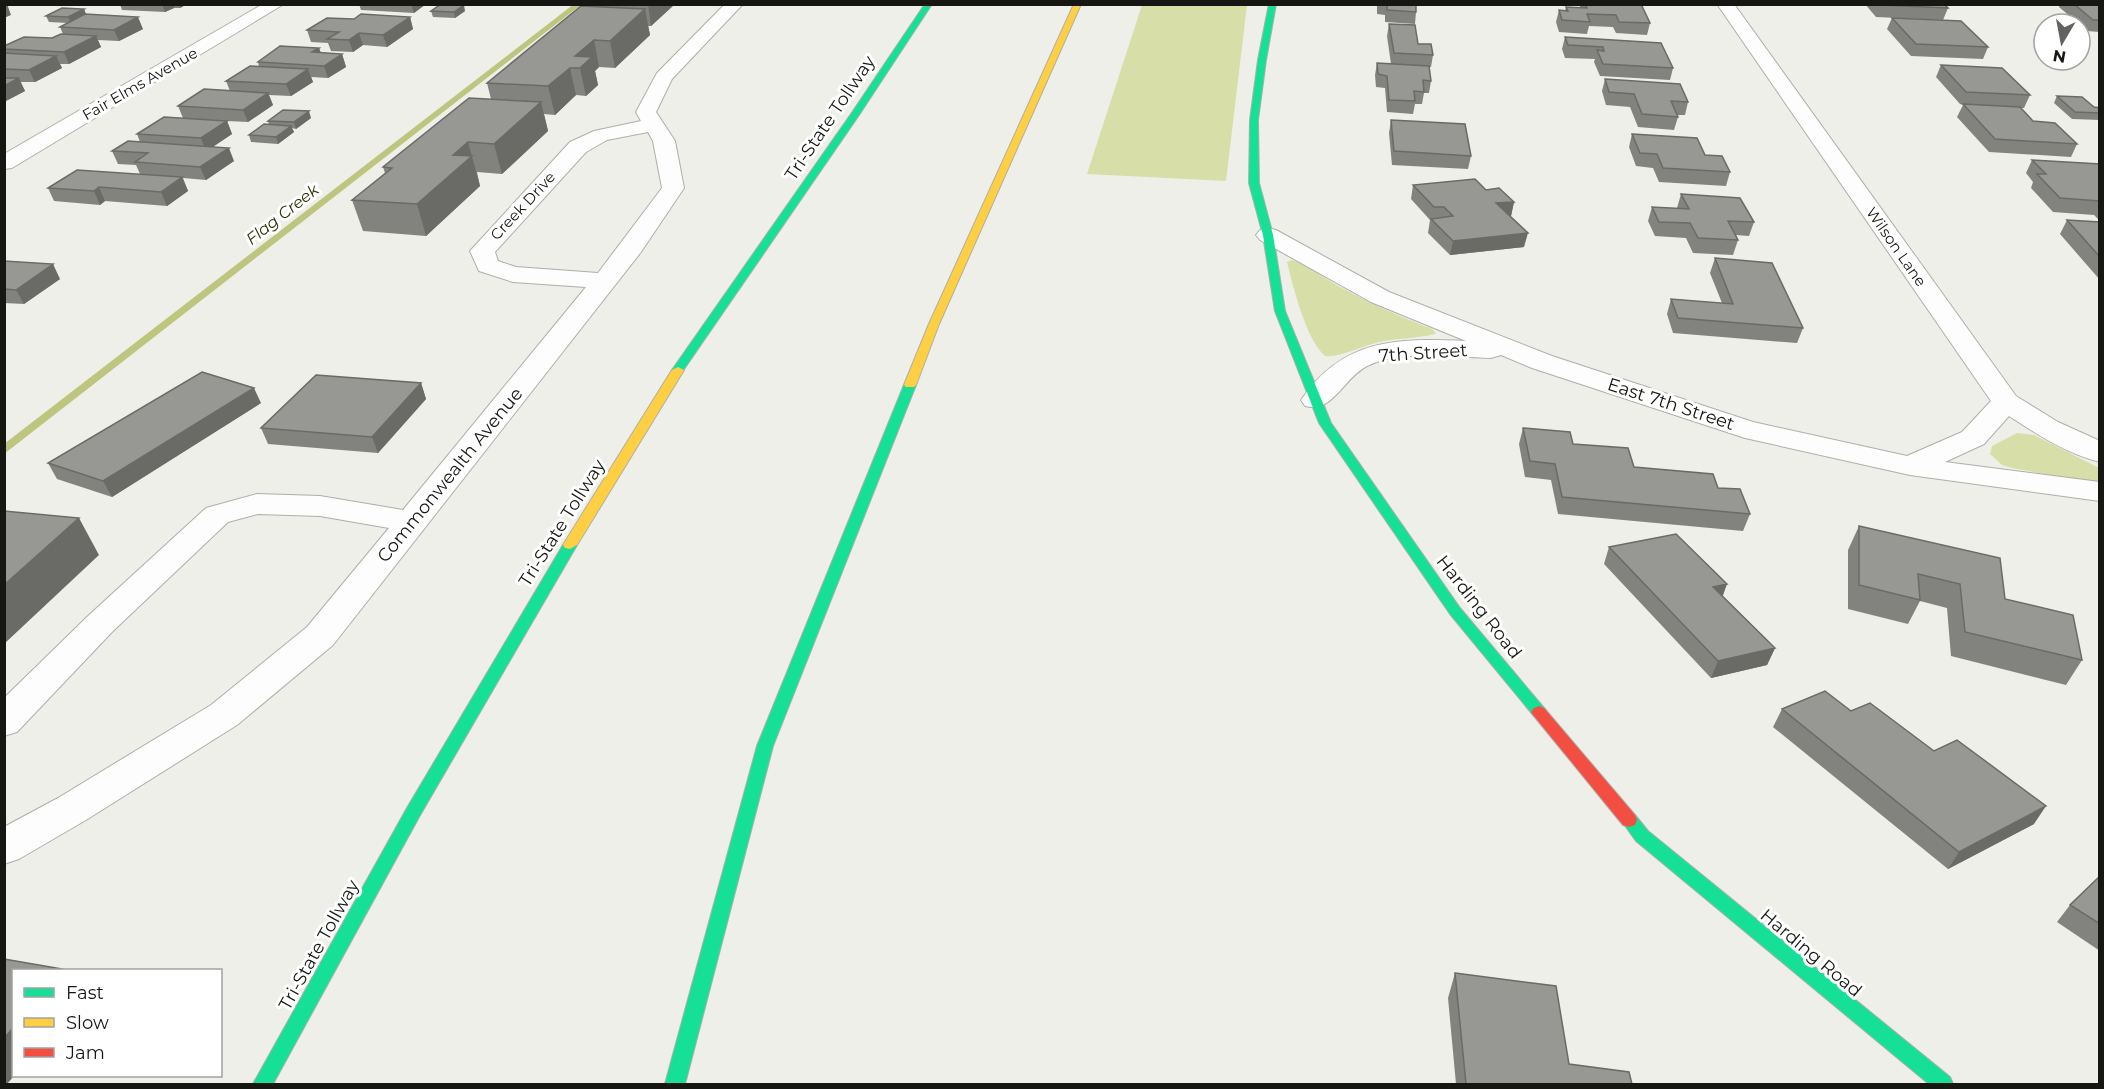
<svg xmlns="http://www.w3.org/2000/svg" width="2104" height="1089" font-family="Montserrat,sans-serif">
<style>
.green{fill:#d8dea8}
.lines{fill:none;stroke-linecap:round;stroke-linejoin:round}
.stream{fill:#bec57e;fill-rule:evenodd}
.street-casing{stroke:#aeafaa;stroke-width:2}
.fast-casing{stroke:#aeafaa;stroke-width:2}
.slow-casing{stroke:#aeafaa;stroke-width:2}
.jam-casing{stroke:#aeafaa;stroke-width:2}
.street{fill:#fcfdfc;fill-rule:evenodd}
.fast{fill:#16e098;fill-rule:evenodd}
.slow{fill:#ffcf43;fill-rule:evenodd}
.jam{fill:#f24e42;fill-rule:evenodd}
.wall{fill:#82837e}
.shaded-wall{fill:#6a6a67}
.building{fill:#979893;stroke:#6a6a67;stroke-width:1.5}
.labels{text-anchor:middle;stroke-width:6;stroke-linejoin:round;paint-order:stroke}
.far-street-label{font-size:15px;fill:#161713;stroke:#fff}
.far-water-label{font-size:16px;font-style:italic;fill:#2e3106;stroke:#fff}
.street-label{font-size:18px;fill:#161713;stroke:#fff}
</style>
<rect width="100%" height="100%" fill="#eeefe9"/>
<path class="green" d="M1142 5H1247L1226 181 1087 174Z
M1292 260C1310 266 1325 279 1342 288 1371 304 1401 317 1432 329L1436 333C1431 337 1394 339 1384 341 1366 344 1340 358 1325 356 1306 340 1293 286 1287 262Z
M2017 433 2034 435 2099 468V484L2012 468 2002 465 1990 454 1992 446Z"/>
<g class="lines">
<path class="stream" d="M574 4H582L4 454V444Z"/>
<g class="street-casing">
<path id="street" d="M263 4H284L12 168 4 169V154Z
M725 4H743L672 79 656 112 675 141 684 188 641 252 333 645 237 725 86 820 19 859 4 864V827L58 798 211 705 307 627 389 528 320 516 258 514 228 522 112 632 17 732 4 736V698L88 616 206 508 257 494 320 496 403 510 586 287 513 282 479 271 470 251 570 142 594 131 641 121 636 112 657 73ZM648 132 653 141 662 188 598 273 516 267 498 261 495 252 586 152 607 140Z
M1717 4H1734L2016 396 2058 422 2100 441V462C2067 454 2037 434 2009 416L1984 444 1945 462 2100 482V501L1910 475 1745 438 1532 368 1501 355 1491 358C1452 357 1403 349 1367 366 1342 379 1334 413 1305 406L1301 400C1343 338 1397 338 1466 341L1371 302 1260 240 1256 235 1260 230 1268 228 1276 230 1389 292 1552 356 1753 422 1907 456 1962 432 1991 401Z"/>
</g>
<g class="fast-casing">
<path id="fast" d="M925 4H932L859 115 682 372H674L672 370 851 114Z
M1269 4H1276L1266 60 1258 120 1259 183 1273 235 1285 311 1331 423 1460 608 1544 708 1547 712 1544 716H1534L1450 614 1319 423 1275 311 1263 235 1249 183 1250 120 1258 60Z
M910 382 916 385 773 746 685 1084H665L757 746 904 385Z
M570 541 577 545 419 817 273 1084H253L407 808 563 545Z
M1629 813 1635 815 1648 831 1950 1077 1953 1084H1929L1636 841 1621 820 1623 815Z"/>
</g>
<g class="slow-casing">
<path id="slow" d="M1074 4H1081L939 324 916 385 914 387H906L904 385 929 324Z
M678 367 684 370 577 545 570 549 565 548 563 545 672 370Z"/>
</g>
<g class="jam-casing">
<path id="jam" d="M1539 706 1544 708 1635 815 1637 820 1635 825 1629 827 1623 825 1534 716 1531 712 1534 708Z"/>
</g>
<use href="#street" class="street"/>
<use href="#fast" class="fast"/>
<use href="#slow" class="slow"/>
<use href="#jam" class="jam"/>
</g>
<path class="wall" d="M120 4H187L180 8H174L165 12 122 10Z
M359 4H426L414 13 361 10Z
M599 4H675L651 26H648L650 35 615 68 599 67 595 71 598 85 586 96 576 95 555 115 544 114 548 131 502 174 477 172 480 186 426 236 363 231 352 200 385 173 383 167 491 99 487 83 600 7Z
M1377 4H1416V12L1415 24 1385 22V15L1377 14Z
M1580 4H1641L1650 23 1647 35 1616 33 1613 27 1589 26 1587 34 1559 32 1556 22 1559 10 1565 11 1566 7 1580 8Z
M1865 4H1944L1948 8 1943 20 1876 17Z
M2060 4H2100V32L2087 31 2080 25V24H2079L2059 7Z
M84 9 86 14 143 29 119 41 98 40 101 47 69 64H60L62 68 35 82H20L25 91 4 102V46L52 38 63 34 60 27 68 23 49 22 46 16Z
M431 11H465L455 18 433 17Z
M410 17 413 29 387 47 363 45 353 52 331 51 328 43 311 42 307 30 354 19Z
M1892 18 1988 47 1983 59 1911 56 1887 29Z
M1389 24 1433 55 1431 67H1429L1431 81 1429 93H1424L1422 104H1415L1413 114 1387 112 1385 88 1376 87 1375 75 1377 63 1391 64 1387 36Z
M1565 37 1661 43 1673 68 1670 80 1600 76 1594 62 1595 59 1565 58 1562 49Z
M319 48 321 53 342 54 346 67 328 78 311 77 313 82 291 96 269 95 273 105 248 122 227 121 232 134 213 147 234 161 206 180 183 178 188 191 167 206 105 201 100 205 54 201 48 188 140 174 136 165 118 164 112 151 140 142 137 134 183 118 178 106 230 91 226 81 259 67 258 62Z
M1941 65 2030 95 2024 108H2020L2033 121 2077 144 2071 157 1989 152 1957 117 1963 105 1960 104 1936 77Z
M1605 79 1688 102 1685 115H1677L1678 117 1674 130 1638 127 1630 107 1606 105 1602 91Z
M2057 96 2094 107 2100 108V120L2072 119 2054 103Z
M311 118 296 129 292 128 294 132 278 144 251 142 249 135 269 125 268 121Z
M1391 120 1471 156 1468 169 1392 165 1389 133Z
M1632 134 1705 155 1730 172 1726 186 1659 182 1653 168 1636 166 1629 147Z
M2032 160 2100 164V219H2098L2094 215 2053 212 2031 188 2033 182 2026 173Z
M1413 185 1486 190 1514 202 1511 216H1509L1524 247 1450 255 1428 233 1430 220 1411 199Z
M1681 194 1754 222 1749 236 1736 235 1738 240 1733 255 1693 253 1686 238 1655 236 1648 221 1652 207 1677 208Z
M2067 220 2100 222V280L2060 234Z
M1715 258 1803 328 1797 343 1673 333 1667 314 1671 299 1722 303 1710 273Z
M4 261 60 279 24 304 4 303Z
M421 383 426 399 378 453 268 444 261 428Z
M261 403 112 497 57 479 48 463Z
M1523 428 1573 444 1634 467 1718 488 1750 514 1743 531 1558 514 1551 480 1525 477 1519 444Z
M1859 526 2005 599 2082 660 2066 685 1951 656 1947 608 1920 601 1908 624 1848 609V550Z
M1609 547 1723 596 1775 648 1767 665 1711 678 1604 564Z
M1782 709 1851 711 1934 751 2034 824 1948 869 1773 727Z
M2100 876V951L2057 922 2070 905Z
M1455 973 1569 1064 1632 1084H1456L1448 998Z"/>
<path class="shaded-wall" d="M4 4H7L11 15 4 18Z
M162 4H173L174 8 165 12Z
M179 4H187L180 8Z
M411 4H426L414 13Z
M648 4H675L651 26Z
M464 5 465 11 455 18 454 12Z
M84 9 86 15 71 23 68 17Z
M645 9 650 35 615 68 610 41Z
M138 17 143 29 119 41 114 30Z
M410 17 413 29 387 47 383 35Z
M359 33 363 45 353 52 349 40Z
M96 36 101 47 69 64 64 52Z
M594 40 599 67 595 71 598 85 586 96 580 68 575 56Z
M319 48 323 60 312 52Z
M342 54 346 67 328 78 324 66Z
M56 56 62 68 35 82 29 70Z
M570 68 576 95 555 115 548 86Z
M308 69 313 82 291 96 286 84Z
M19 78 25 91 4 102V86Z
M268 93 273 105 248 122 243 110Z
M541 102 548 131 502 174 494 144Z
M309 111 311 118 296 129 294 122Z
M227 121 232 134 206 151 201 138Z
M291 126 294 132 278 144 276 137Z
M468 142 480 186 426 236 417 204 453 155Z
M229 148 234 161 206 180 200 167Z
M182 177 188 191 167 206 161 192Z
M99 187 105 201 100 205 94 191Z
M1514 202 1511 216 1493 217 1496 203Z
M1528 233 1524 247 1450 255 1453 241Z
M53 264 60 279 24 304 16 290Z
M421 383 426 399 378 453 372 437Z
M254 388 261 403 112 497 103 481Z
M79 518 99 555 4 644V585Z
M1727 584 1721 601 1713 587Z
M1775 648 1767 665 1711 678 1718 661Z
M2046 806 2034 824 1948 869 1959 852Z
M14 1027V1076L7 1084H4V1038Z"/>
<path class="building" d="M441 4H454L464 5 454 12 431 11Z
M1387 4H1416V12L1387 10Z
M1585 4H1641L1650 23 1619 22 1616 15 1587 14 1590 22 1562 20 1559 10 1568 11 1566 7 1587 8Z
M1879 4H1944L1948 8 1880 5Z
M2074 4H2100V20H2093Z
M581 6 645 9 610 41 594 40 575 56 592 57 580 68H570L548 86 487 83Z
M62 8 84 9 68 17 46 16Z
M85 14 138 17 114 30 60 27Z
M361 14 410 17 383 35 359 33 349 40 327 39 339 32 307 30 327 18 354 19Z
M1892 18 1961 21 1988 47 1916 44Z
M1389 24 1415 25 1418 44H1431L1433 55 1394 53Z
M61 34 96 36 64 52 4 49V46L24 37 52 38Z
M1565 37 1661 43 1673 68 1603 64 1597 50 1604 51 1603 47 1568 45Z
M280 46 319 48 312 52 342 54 324 66 258 62Z
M4 53 56 56 29 70 4 69Z
M1377 63 1429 66 1431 81 1423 80 1424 92 1414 91 1415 101 1389 100 1387 76 1378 74Z
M1941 65 2002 68 2030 95 1966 92Z
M250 66 308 69 286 84 226 81Z
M4 78H19L4 86Z
M1605 79 1680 84 1688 102 1671 101 1678 117 1642 114 1634 94 1609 92Z
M204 89 268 93 243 110 178 106Z
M2057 96 2082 97 2094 107 2100 108V113L2075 112Z
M469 98 541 102 494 144 468 142 453 155 472 156 417 204 352 200 392 168 383 167Z
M1963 104 2020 107 2033 121 2055 123 2077 144 1995 139Z
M283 110 309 111 294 122 268 121Z
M164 117 227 121 201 138 137 134Z
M1391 120 1465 124 1471 156 1394 151Z
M264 124 291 126 276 137 249 135Z
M1632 134 1697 138 1705 155 1722 156 1730 172 1663 168 1657 154 1640 153Z
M128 141 229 148 200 167 135 162 148 153 112 151Z
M2032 160 2100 164V201L2060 198 2037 174H2046Z
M77 170 182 177 161 192 99 187 94 191 48 188Z
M1475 179 1486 190 1499 188 1514 202 1496 203 1528 233 1453 241 1431 219 1453 216 1444 207H1434L1413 185Z
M1681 194 1740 198 1754 222 1728 221 1738 240 1698 238 1690 223 1659 222 1652 207 1689 209Z
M2067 220 2100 222V257Z
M1715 258 1772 263 1803 328 1678 318 1671 299 1733 304Z
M4 261 53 264 16 290 4 289Z
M202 372 254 388 103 481 48 463Z
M316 375 421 383 372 437 261 428Z
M1523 428 1570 432 1573 444 1628 448 1634 467 1713 474 1718 488 1740 489 1750 514 1562 497 1555 464 1530 461Z
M4 511 79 518 4 585Z
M1859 526 2000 558 2005 599 2073 615 2082 660 1965 632 1960 584 1918 574 1920 600 1859 585Z
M1676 534 1727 584 1713 587 1775 648 1718 661 1609 547Z
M1825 691 1851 711 1870 703 1934 751 1957 740 2046 806 1959 852 1782 709Z
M2100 876V924L2070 905Z
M4 959 62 969 61 970H14V1027L4 1038Z
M1455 973 1556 986 1569 1064 1629 1072 1632 1084H1466Z"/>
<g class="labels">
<g class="far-street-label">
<text transform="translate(140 84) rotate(-30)" y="5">Fair Elms Avenue</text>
<text transform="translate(523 206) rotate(-47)" y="5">Creek Drive</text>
<text transform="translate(1896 247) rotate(55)" y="5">Wilson Lane</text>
</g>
<g class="far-water-label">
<text transform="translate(282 214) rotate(-38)" y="6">Flag Creek</text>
</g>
<g class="street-label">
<text transform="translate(830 118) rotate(-56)" y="6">Tri-State Tollway</text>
<text transform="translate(1423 353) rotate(-4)" y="6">7th Street</text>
<text transform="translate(1671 404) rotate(18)" y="6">East 7th Street</text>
<text transform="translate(450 475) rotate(-51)" y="6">Commonwealth Avenue</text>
<text transform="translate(562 523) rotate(-58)" y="6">Tri-State Tollway</text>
<text transform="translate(1479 607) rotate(52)" y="6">Harding Road</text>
<text transform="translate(319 945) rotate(-61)" y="6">Tri-State Tollway</text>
<text transform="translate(1811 953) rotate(40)" y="6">Harding Road</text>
</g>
</g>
<rect width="2104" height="1089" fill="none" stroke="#161713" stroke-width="12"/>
<rect x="12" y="969" width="210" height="108" fill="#ffffff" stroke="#a2a2a1" stroke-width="1.5"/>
<rect x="24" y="988" width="30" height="9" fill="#16e098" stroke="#a2a2a1" stroke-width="1.5"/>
<text x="66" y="999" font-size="18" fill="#161713">Fast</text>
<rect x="24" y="1018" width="30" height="9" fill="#ffcf43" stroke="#a2a2a1" stroke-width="1.5"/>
<text x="66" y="1029" font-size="18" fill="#161713">Slow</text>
<rect x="24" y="1048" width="30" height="9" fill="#f24e42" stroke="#a2a2a1" stroke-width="1.5"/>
<text x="66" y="1059" font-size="18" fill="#161713">Jam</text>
<g transform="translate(2062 42) rotate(190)"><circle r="28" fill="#ffffff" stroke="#a2a2a1" stroke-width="1.5"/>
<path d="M0-4.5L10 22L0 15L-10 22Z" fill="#62635e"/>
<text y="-9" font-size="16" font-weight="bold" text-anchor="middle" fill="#161713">N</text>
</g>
</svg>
